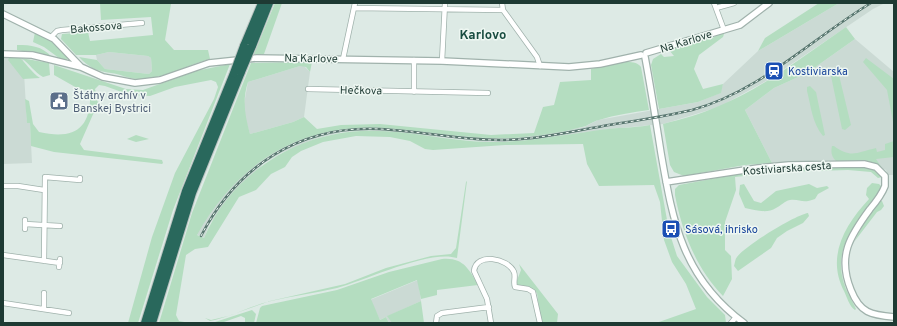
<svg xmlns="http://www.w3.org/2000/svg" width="897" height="326" font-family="Overpass,sans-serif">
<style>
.built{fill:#cbdad4}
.green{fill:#b4ddc0}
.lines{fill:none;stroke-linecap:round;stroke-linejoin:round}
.minor-casing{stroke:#a0b2ac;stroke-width:6}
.tertiary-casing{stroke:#a0b2ac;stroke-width:8}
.motorway-casing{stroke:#bcc4c2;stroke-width:10}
.minor{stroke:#fff;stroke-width:4.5}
.tertiary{stroke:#fff;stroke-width:5.5}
.motorway{stroke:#29685c;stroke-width:8}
.rail-casing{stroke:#58766f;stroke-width:2.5}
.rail{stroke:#eef7f2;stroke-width:1;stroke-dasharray:3;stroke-linecap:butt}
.motorway-bridge-casing{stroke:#bcc4c2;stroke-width:10;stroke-linecap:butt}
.motorway-bridge{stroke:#29685c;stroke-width:8}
.labels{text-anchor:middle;stroke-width:3;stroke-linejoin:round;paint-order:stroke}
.street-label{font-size:11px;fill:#1e3a33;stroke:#eef7f2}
.transit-label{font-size:11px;fill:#164399;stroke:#eef7f2;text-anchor:start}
.service-label{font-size:11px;fill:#4e5e75;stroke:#eef7f2;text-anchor:start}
.quarter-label{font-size:13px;font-weight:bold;fill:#194d41;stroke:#eef7f2}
</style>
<rect width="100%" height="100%" fill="#ddeae5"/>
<path class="built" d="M839 3H885L873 9 768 80 719 107 663 124 610 129 532 140 485 142 412 134 361 131 342 132 318 138 281 153 263 164 210 223 204 238 196 234 219 200 235 182 253 166 276 151 301 139 330 131 364 128 471 137 493 138 530 136 584 127 598 120 698 102 720 93 723 84 758 51Z
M855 39 894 72V175H888L886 170 869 164 830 160 772 163 745 110 774 88 807 73Z
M109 52 148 56 151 58 152 71 149 74 105 69 97 60 96 55Z
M23 56 27 123H30L32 163 3 164V57Z
M303 65 310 72 304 117 293 122 250 134 245 117 244 104 248 82Z
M418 280 421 301 388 316 392 323H389L386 317 380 320 370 300Z"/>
<path class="green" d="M100 3 171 4 165 40 174 50H208L210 59C187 65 162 80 138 79 129 79 120 74 111 73 97 71 89 68 79 57L97 60 105 69 149 74 152 71 151 58 148 56 109 52 96 55H76L61 39 62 34 88 32 90 41 153 35 151 17 101 20Z
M275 3H282L264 54H254Z
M819 3H839L758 51 765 38Z
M846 27 855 39 807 73 774 88 745 110 772 163 745 165 684 176 674 172 670 165 663 124C682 119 701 114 719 106 765 87 805 55 846 27Z
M35 32 46 37 68 56V58L66 61 59 60V58L44 47 33 42Z
M722 32 724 34 723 37 699 55 694 69 703 89 723 84 721 93 698 102 659 109 651 65 653 59 661 54 664 57 674 56 669 50 701 40 711 39Z
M17 45C32 45 41 46 52 57L17 50Z
M19 57C27 64 31 72 40 78L23 79 8 60 9 58Z
M21 58 49 63 50 75 43 77C34 72 30 64 21 58Z
M866 58 894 79V127L887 90 863 62Z
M296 62H312L310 72 306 67 300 66 248 82C242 100 245 116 250 134L293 122 304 117 317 129 341 125 380 124 491 135 534 133 543 107 554 105 560 82 591 80V69C602 66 634 56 641 67L649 110C633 112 615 115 599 120 593 121 588 126 582 127 561 133 536 136 514 138 471 140 428 131 384 128 301 123 237 163 197 235L204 238C230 176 294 134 361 131 402 129 443 140 484 142 526 143 567 134 608 129 622 127 636 128 650 125L669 231 677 256 707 297 725 315 726 323H656L696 309 686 284 672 262 664 240 660 202 654 185 599 186 587 164 583 144 505 145 433 150 425 149 410 141 390 137 356 136 323 142 301 151 292 157 285 167 271 174 256 190 239 197 208 247 195 249 186 255 176 315 179 321 190 323H159L192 213 251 63Z
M230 64 173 210 138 323H128L152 237 175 173 214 99 218 87 216 82 211 80 175 87 150 96 130 95 105 86 99 85 95 89 98 103 80 144 84 150 162 160 163 163 162 164 54 152 31 146 30 123H27L25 99 29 101 33 124 39 132C74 140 92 129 90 91L77 88 54 75V65L126 89 143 90 196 71Z
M834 69 838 71 851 125 845 130 842 129 831 76V71Z
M810 86 816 92 825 135 823 136C812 123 811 106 807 91V87Z
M136 135 149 139 136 142 127 139Z
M894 141V157L876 159 882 168 876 165 840 163C833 160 830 154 832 146H834C851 159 858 152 876 148L877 152 885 150V144Z
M860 166 875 170 882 177 878 178 871 172 848 170 780 172 735 177 736 190 725 222V250L731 256 732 279 723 296C696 268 682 232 675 195V189L679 185 754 171 790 168Z
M467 181 457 258C430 249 366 280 337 288 315 293 293 296 271 301 250 306 231 317 210 321L205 318 211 320 228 316 270 301 345 284 386 268 431 256 451 254 456 248 466 182Z
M872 183 879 184 882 187C878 195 871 201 866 209 847 236 833 256 846 289 849 296 853 302 856 309L855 310C849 306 847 297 844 291 826 256 845 225 869 199L866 195 867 188Z
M744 184 754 201 761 203 776 191 809 184 817 188 827 186 829 188 818 194 815 199C802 204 801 199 790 200 784 201 781 206 776 208 767 214 755 210 745 208L739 194 740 185Z
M880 201H882L884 206 881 210 877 212 854 242 864 223Z
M808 213 809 216 803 223 787 231 777 238 771 248 738 271 734 266C735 263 735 259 737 257 745 246 795 215 808 213Z
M442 259C463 257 469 269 478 285L437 290V295L421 299 417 280 371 299 380 320 386 317 389 323H256L260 308 262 306 337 290 389 272Z
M519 264 558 314 557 323H541L537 293 528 287 518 286 516 283 521 270Z
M421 301 424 323H392L387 316Z
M252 310 256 314 254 323H245V318L241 316 224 322 212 323Z"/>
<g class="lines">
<g class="minor-casing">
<path id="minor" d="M502 3 503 10 537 57 540 66
M714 3 724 30
M354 8 503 10
M716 8 734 3
M51 37 57 31 62 30 142 23
M343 59 355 3
M414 60V92
M442 61 445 3
M308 89 488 93
M3 186H18L44 190
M25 220V229
M25 224 60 226
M3 255 60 263
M44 261 45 177 80 180V178
M59 267 60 259
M3 303 69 313
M44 309V293
M436 323 437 316 442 313 489 307
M491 323 487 299 474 271C476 252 508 258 514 272 516 277 513 282 515 287L528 289 533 292 540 323
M731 323 736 317"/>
</g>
<g class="tertiary-casing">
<path id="tertiary" d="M3 14 54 39 81 67 103 77 135 83 160 80 209 63 257 58 442 61 569 67 600 64 641 55
M646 53 740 25 769 3
M3 54 32 55 81 67
M645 57C651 89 656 121 661 153 673 223 683 278 744 323
M666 182 758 168 789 165 864 164 876 167 885 176V186C882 194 876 202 870 209 850 236 837 256 851 290 860 313 871 315 894 317"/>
</g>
<g class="motorway-casing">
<path id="motorway" d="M244 46 262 3
M252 46 269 3
M145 323 186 191 234 73
M152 323 192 193 241 72"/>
</g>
<use href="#minor" class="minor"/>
<use href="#tertiary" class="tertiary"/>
<use href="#motorway" class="motorway"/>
<g class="rail-casing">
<path id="rail" d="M201 236C237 166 300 125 380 129 420 131 459 140 499 140 534 140 569 132 603 126 633 121 663 117 692 110 761 91 811 39 871 3"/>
</g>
<use href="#rail" class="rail"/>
<g class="motorway-bridge-casing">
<path id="motorway-bridge" d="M241 72 252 46
M234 73 244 46"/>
</g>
<use href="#motorway-bridge" class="motorway-bridge"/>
</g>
<defs>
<g id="station-square" transform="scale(1)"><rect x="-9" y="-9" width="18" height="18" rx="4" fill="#1a4fb4" stroke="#eef7f2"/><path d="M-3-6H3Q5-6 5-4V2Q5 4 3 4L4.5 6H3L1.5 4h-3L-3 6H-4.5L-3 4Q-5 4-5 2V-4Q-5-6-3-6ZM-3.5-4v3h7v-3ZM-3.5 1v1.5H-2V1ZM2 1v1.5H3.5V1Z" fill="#fff"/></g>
<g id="civic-square" transform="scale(1)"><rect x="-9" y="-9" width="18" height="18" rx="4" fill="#5c6f8a" stroke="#eef7f2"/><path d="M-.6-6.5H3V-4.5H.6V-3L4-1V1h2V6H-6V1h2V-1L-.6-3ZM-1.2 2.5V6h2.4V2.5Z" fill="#fff"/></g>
<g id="bus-square" transform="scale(1)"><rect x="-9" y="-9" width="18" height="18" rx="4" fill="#1a4fb4" stroke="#eef7f2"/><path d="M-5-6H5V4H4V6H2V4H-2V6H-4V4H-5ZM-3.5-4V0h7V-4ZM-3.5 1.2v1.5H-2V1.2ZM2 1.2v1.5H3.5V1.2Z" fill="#fff"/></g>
</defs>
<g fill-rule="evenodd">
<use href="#station-square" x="774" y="71"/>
<use href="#civic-square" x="59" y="101"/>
<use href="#bus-square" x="671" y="229"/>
</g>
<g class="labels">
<g class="street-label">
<text transform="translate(96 27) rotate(-5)" y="4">Bakossova</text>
<text transform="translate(686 41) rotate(-17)" y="4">Na Karlove</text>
<text transform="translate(311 58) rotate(1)" y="4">Na Karlove</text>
<text transform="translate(361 90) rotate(1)" y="4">Hečkova</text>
<text transform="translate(787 168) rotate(-4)" y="4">Kostiviarska cesta</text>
</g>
<g class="transit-label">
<text x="788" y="75">Kostiviarska</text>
<text x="685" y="233">Sásová, ihrisko</text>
</g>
<g class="service-label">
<text x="73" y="99">Štátny archív v<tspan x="73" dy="13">Banskej Bystrici</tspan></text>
</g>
<g class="quarter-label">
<text x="483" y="39">Karlovo</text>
</g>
</g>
<rect width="897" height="326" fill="none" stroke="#1e3a33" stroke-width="8"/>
</svg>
